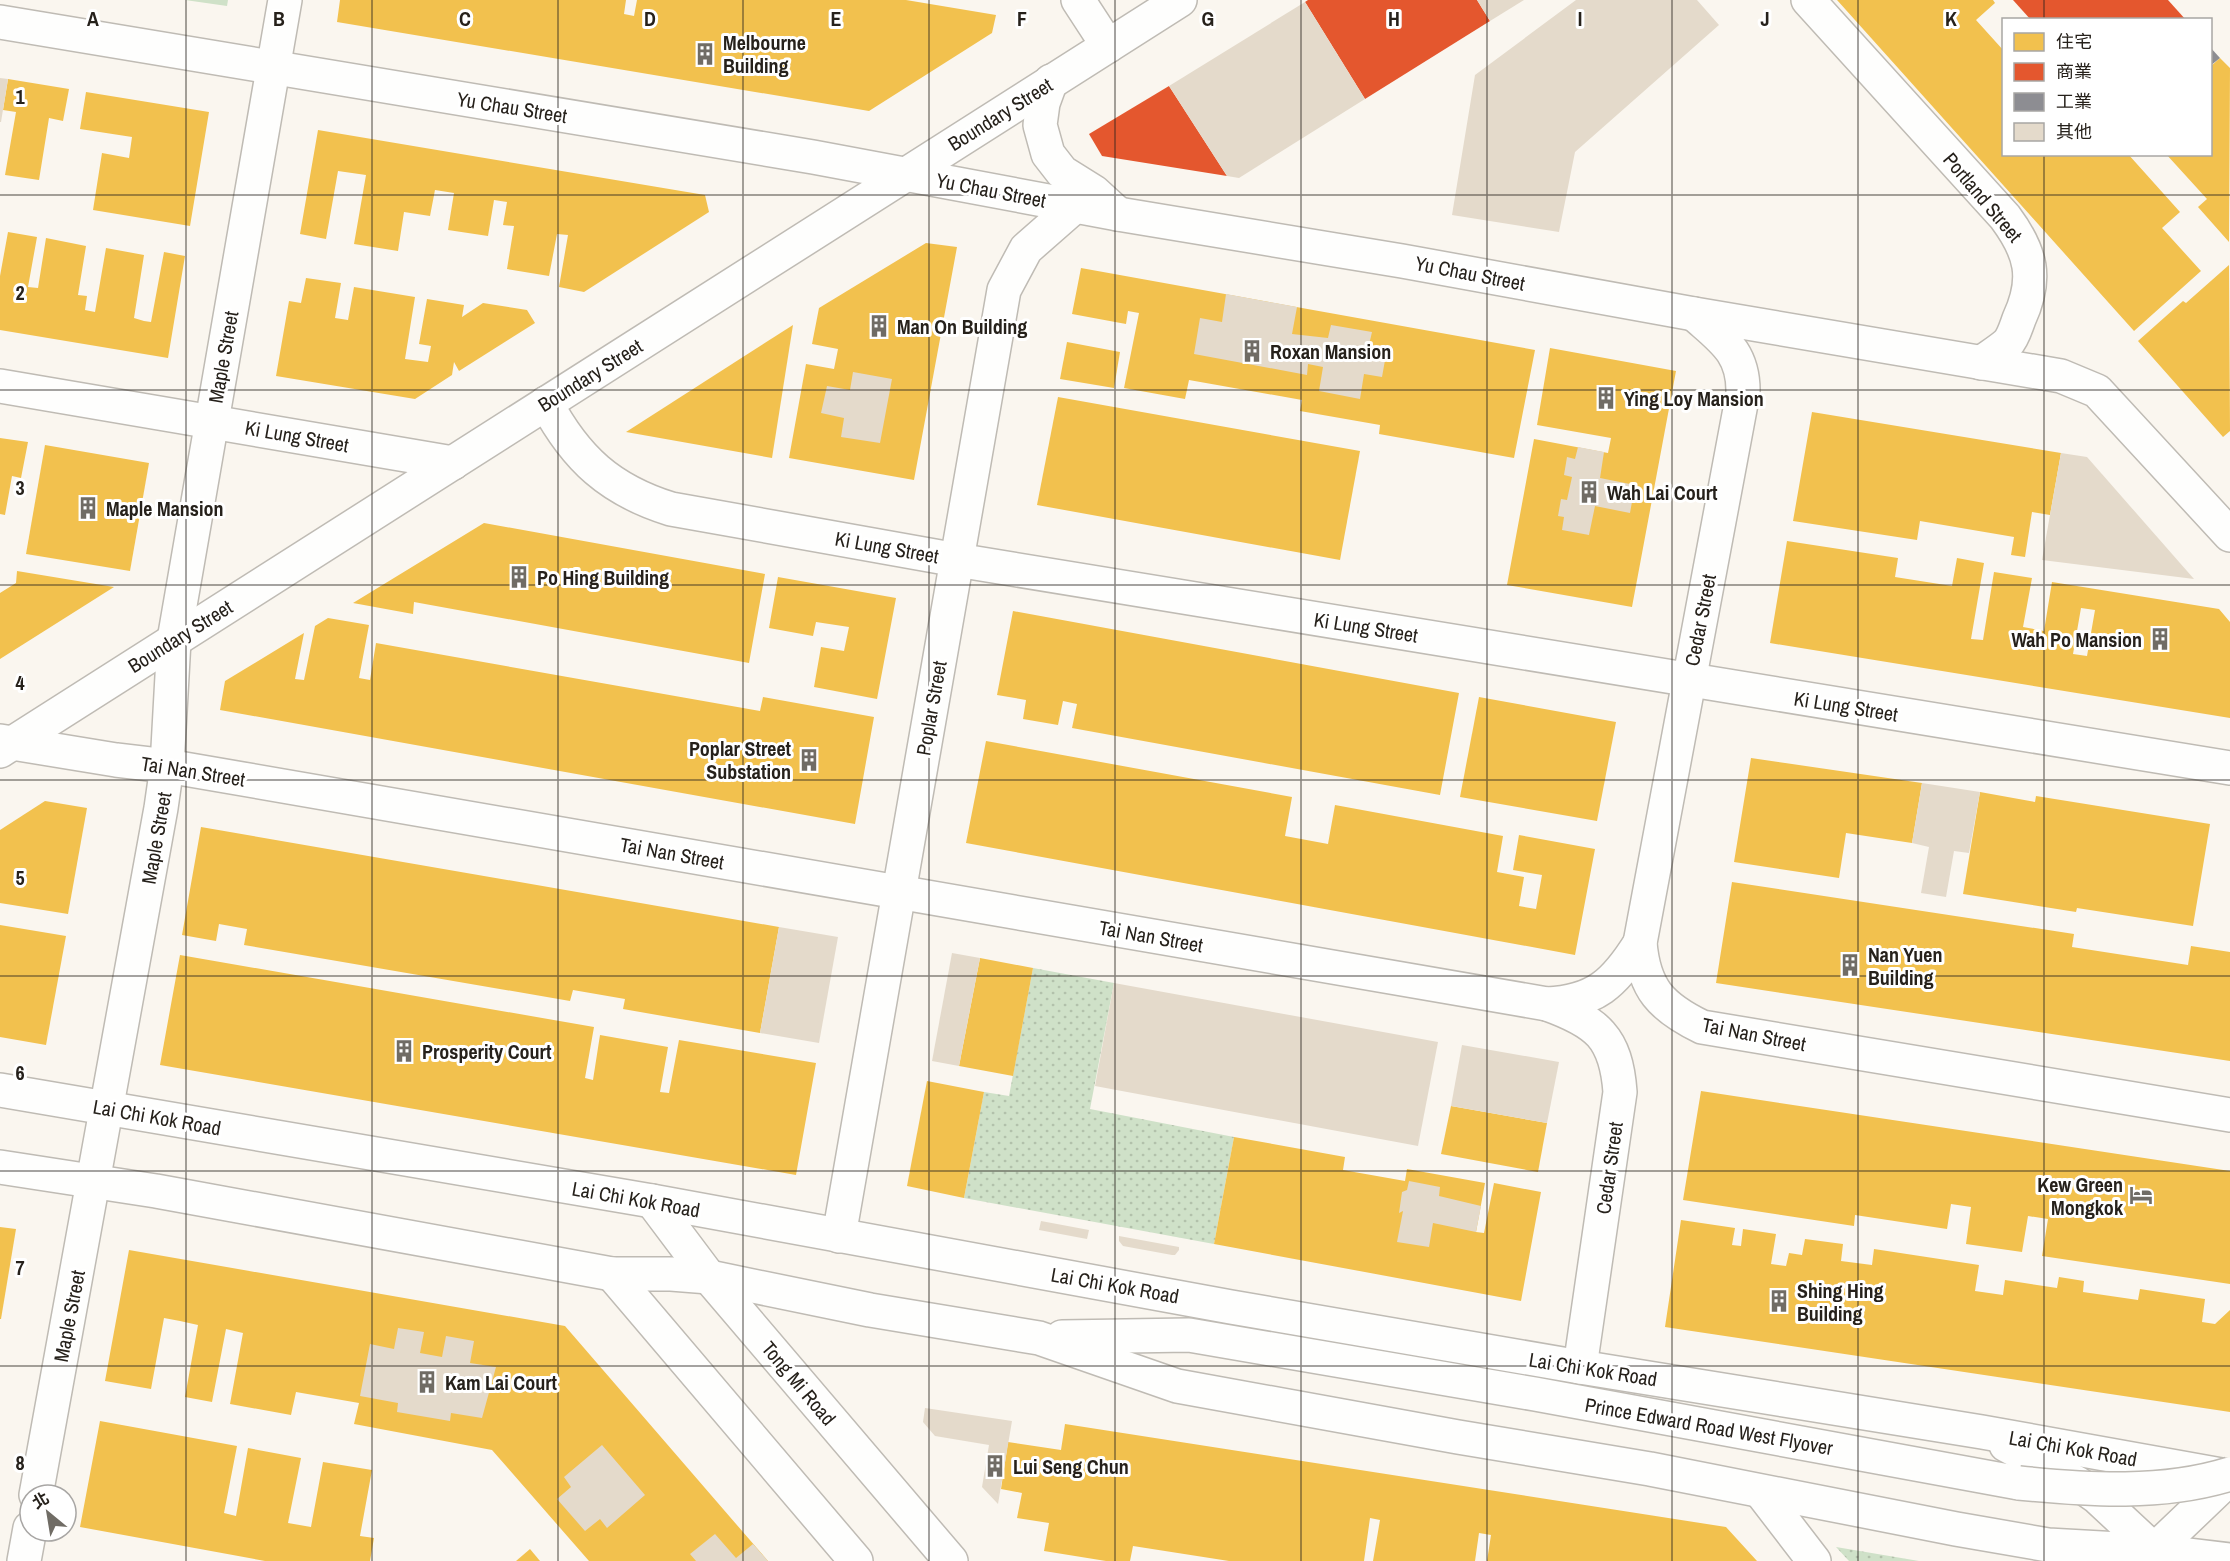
<svg xmlns="http://www.w3.org/2000/svg" width="2230" height="1561" font-family="'Archivo Narrow','Noto Sans TC',sans-serif">
<style>
.park{fill:#cfe1c8}
.garden{fill:url(#garden-dots)}
.homes{fill:#f2c14e;fill-rule:evenodd}
.shops{fill:#e4572e}
.industry{fill:#8d8d92}
.building{fill:#e4dacb}
.lines{fill:none;stroke-linecap:round;stroke-linejoin:round}
.street-casing{stroke:#bfbbb4;stroke-width:36}
.secondary-casing{stroke:#bfbbb4;stroke-width:36}
.primary-casing{stroke:#bfbbb4;stroke-width:36}
.street{stroke:#fefefd;stroke-width:33}
.secondary{stroke:#fefefd;stroke-width:33}
.primary{stroke:#fefefd;stroke-width:33}
.primary-bridge-casing{stroke:#bfbbb4;stroke-width:36;stroke-linecap:butt}
.primary-bridge{stroke:#fefefd;stroke-width:33}
.grid{fill:none;stroke:#26211b;stroke-width:1.5;stroke-opacity:0.55}
.labels{text-anchor:middle;dominant-baseline:central;stroke-width:6;stroke-linejoin:round;paint-order:stroke}
.poi-label{font-size:20px;font-weight:bold;fill:#26211b;stroke:#fff;text-anchor:start}
.street-label{font-size:20px;fill:#26211b;stroke:#fff}
.grid-label{font-size:20px;text-anchor:middle;font-weight:bold;fill:#26211b;stroke:#fff;stroke-width:6;stroke-linejoin:round;paint-order:stroke}
</style>
<defs>
<pattern id="garden-dots" width="8" height="8" patternUnits="userSpaceOnUse" patternTransform="scale(1.5)"><rect width="8" height="8" fill="#cfe1c8"/><path d="M2 2h.1M6 6h.1" fill="none" stroke="#b2c1ab" stroke-width="1.8" stroke-linecap="round"/></pattern>
</defs>
<rect width="100%" height="100%" fill="#faf6ef"/>
<path class="park" d="M185 0H228L227 6Z"/>
<g class="garden">
<path d="M1033 968 1114 983 1090 1109 1234 1137 1214 1244 964 1198 984 1092 1009 1096Z"/>
<path d="M1836 1547 1919 1561H1849Z"/>
</g>
<g class="homes">
<path d="M340 0H626L624 14 634 16 637 0H906L996 15 992 33 869 111 337 22Z"/>
<path d="M1837 0H1993L1995 3 1976 20 2004 51V154H2128L2180 212 2162 228 2201 271 2134 331Z"/>
<path d="M2220 58 2230 68 2229 242 2198 207 2207 199 2166 154H2211V66Z"/>
<path d="M8 79 69 89 63 121 49 118 39 180 5 175 16 112 3 110Z"/>
<path d="M86 92 209 112 190 226 93 210 102 153 129 158 132 137 80 129Z"/>
<path d="M318 130 705 195 709 212 584 292 559 287 568 235 557 234 549 276 507 269 514 226 503 225 507 202 494 200 488 236 448 230 454 193 435 190 430 216 404 212 398 251 354 244 366 175 338 171 326 239 300 234Z"/>
<path d="M8 232 37 237 28 287 38 288 46 238 86 246 78 295 87 296 85 310 95 312 106 248 144 255 134 318 144 321 151 322 164 252 185 256 168 358 0 330V276Z"/>
<path d="M926 243 957 247 914 480 789 458 806 364 834 369 838 349 812 344 819 308Z"/>
<path d="M2229 265 2230 431 2223 437 2138 341 2183 301 2186 303Z"/>
<path d="M1081 268 1535 350 1514 458 1379 434 1380 425 1300 411 1302 400 1189 380 1185 399 1124 388 1139 313 1128 311 1126 324 1072 314Z"/>
<path d="M306 278 341 283 335 318 348 320 354 287 415 297 405 359 428 362 431 346 419 344 427 299 464 305 462 317 483 303 527 310 535 323 459 371 454 362 452 375 415 399 276 376 289 301 301 303Z"/>
<path d="M793 325 772 458 626 432Z"/>
<path d="M1067 342 1120 352 1114 388 1060 379Z"/>
<path d="M1550 348 1676 371 1632 607 1507 585 1534 439 1608 453 1611 438 1537 425Z"/>
<path d="M1058 397 1360 451 1340 560 1037 505Z"/>
<path d="M1812 412 2061 453 2050 515 2032 512 2025 557 2011 555 2014 537 1920 521 1917 540 1793 521Z"/>
<path d="M0 438 28 442 21 478 12 476 5 515 0 514Z"/>
<path d="M45 445 149 463 130 571 26 554Z"/>
<path d="M484 523 765 574 749 663 414 602 413 614 353 603Z"/>
<path d="M1787 541 1898 558 1895 577 1952 586 1957 558 1984 563 1971 639 1983 640 1994 572 2032 578 2023 627 2044 631 2052 582 2219 609 2230 622V718L1770 643ZM2081 608 2095 610 2087 656 2073 654Z"/>
<path d="M17 571 114 587 0 659V593L16 583Z"/>
<path d="M778 577 896 598 877 699 814 687 821 647 844 651 849 627 816 622 813 636 769 628Z"/>
<path d="M1013 611 1459 693 1440 795 1072 728 1077 704 1063 701 1058 725 1023 719 1026 700 997 695Z"/>
<path d="M328 618 369 625 359 678 370 680 376 643 760 711 763 697 874 717 855 824 220 710 225 681 304 633 295 679 304 680 315 626Z"/>
<path d="M1479 697 1616 722 1597 821 1460 797Z"/>
<path d="M986 741 1292 797 1285 836 1328 844 1335 805 1503 836 1497 872 1524 877 1519 906 1536 909 1542 875 1513 870 1519 835 1595 849 1575 955 966 843Z"/>
<path d="M1751 758 1922 783 1912 843 1846 833 1839 878 1734 862Z"/>
<path d="M1980 792 2035 802 2036 796 2210 824 2193 926 2077 908 2076 912 1963 894Z"/>
<path d="M45 801 87 808 68 914 0 903V830Z"/>
<path d="M201 827 779 927 760 1033 623 1009 625 999 573 990 570 1001 244 945 247 929 219 924 216 941 182 935Z"/>
<path d="M1732 882 2074 934 2072 947 2188 965 2191 946 2230 952V1061L1716 983Z"/>
<path d="M0 925 66 936 46 1045 0 1037Z"/>
<path d="M180 955 594 1027 585 1078 593 1080 600 1035 668 1047 660 1092 669 1093 679 1040 816 1063 796 1175 160 1065Z"/>
<path d="M980 958 1033 968 1013 1076 959 1066Z"/>
<path d="M927 1081 984 1092 964 1198 907 1186Z"/>
<path d="M1701 1091 2230 1171V1284L2042 1256 2048 1219 2028 1216 2022 1252 1966 1244 1971 1207 1951 1204 1947 1229 1855 1215 1854 1226 1683 1200Z"/>
<path d="M1451 1106 1547 1123 1538 1172 1441 1154Z"/>
<path d="M1234 1137 1345 1157 1343 1170 1405 1181 1407 1169 1485 1183 1476 1232 1484 1233 1494 1183 1541 1192 1521 1301 1214 1244Z"/>
<path d="M1681 1220 1735 1228 1732 1245 1741 1246 1743 1229 1776 1234 1771 1264 1786 1266 1789 1253 1802 1255 1805 1239 1843 1244 1841 1261 1872 1265 1874 1249 1979 1265 1975 1291 2003 1295 2005 1280 2057 1288 2059 1277 2084 1281 2083 1292 2138 1300 2140 1289 2205 1299 2202 1322 2215 1324 2230 1310V1412L1665 1327Z"/>
<path d="M0 1227 16 1229 1 1319H0Z"/>
<path d="M129 1250 565 1326 768 1561H589L492 1450 354 1424 359 1403 296 1392 291 1415 230 1404 243 1333 226 1329 212 1402 185 1397 198 1325 180 1321 164 1318 151 1389 105 1381Z"/>
<path d="M100 1421 237 1446 224 1513 236 1516 248 1448 301 1458 288 1523 311 1527 323 1462 372 1470 360 1536 374 1538 370 1561H265L80 1527Z"/>
<path d="M1065 1424 1726 1527 1757 1561H1487L1491 1535 1479 1533 1475 1561H1373L1380 1520 1370 1518 1364 1561H1229L1133 1546 1130 1561H1106L1044 1551 1049 1523 1017 1518 1022 1493 1001 1489 1008 1442 1061 1450Z"/>
<path d="M530 1549 540 1561H516Z"/>
</g>
<g class="shops">
<path d="M1308 0H1477L1490 21 1365 99 1305 2Z"/>
<path d="M2013 0H2168L2186 20H2031Z"/>
<path d="M1169 86 1227 176 1102 156 1089 134Z"/>
</g>
<path class="industry" d="M2210 47 2220 58 2210 66Z"/>
<g class="building">
<path d="M1477 0H1524L1490 21Z"/>
<path d="M1576 0H1697L1719 25 1575 152 1559 232 1452 215 1475 75Z"/>
<path d="M1305 2 1365 99 1239 178 1227 176 1169 86Z"/>
<path d="M0 78 8 79 1 122H0Z"/>
<path d="M1226 294 1297 307 1292 334 1328 338 1331 325 1372 332 1369 345 1387 349 1382 377 1364 374 1360 399 1319 391 1323 367 1308 364 1307 375 1194 354 1200 318 1222 322Z"/>
<path d="M853 372 892 379 880 443 841 437 844 418 821 413 827 386 850 390Z"/>
<path d="M1578 447 1604 452 1600 478 1635 485 1630 513 1595 506 1589 535 1562 530 1564 517 1558 516 1561 499 1567 500 1572 477 1564 475 1567 457 1575 459Z"/>
<path d="M2061 453 2087 457 2194 579 2042 560Z"/>
<path d="M1922 783 1980 792 1969 853 1954 851 1946 897 1921 893 1929 847 1912 843Z"/>
<path d="M779 927 838 937 819 1043 760 1033Z"/>
<path d="M952 953 980 958 959 1066 932 1061Z"/>
<path d="M1114 983 1438 1042 1418 1146 1095 1086Z"/>
<path d="M1462 1045 1559 1062 1547 1123 1451 1106Z"/>
<path d="M1409 1181 1440 1187 1439 1196 1481 1206 1476 1232 1433 1223 1429 1247 1397 1242 1403 1211 1399 1213 1402 1192 1407 1190Z"/>
<path d="M1041 1221 1089 1230 1087 1239 1039 1230Z"/>
<path d="M1119 1236 1179 1247V1250L1175 1255H1172L1123 1246 1119 1241Z"/>
<path d="M398 1328 424 1332 420 1353 442 1357 446 1336 474 1341 470 1363 496 1367 482 1418 451 1413 450 1421 397 1412 398 1403 360 1396 370 1344 394 1349Z"/>
<path d="M925 1408 1012 1421 998 1504 982 1487 989 1445 935 1436 923 1422Z"/>
<path d="M602 1445 645 1495 607 1528 600 1519 585 1531 557 1499 571 1487 564 1477Z"/>
<path d="M715 1534 736 1558 753 1544 768 1561H696L690 1554Z"/>
</g>
<g class="lines">
<g class="street-casing">
<g id="street">
<path d="M1808 0 2005 217C2031 252 2038 278 2019 319 2016 327 2013 338 2007 344 1999 351 1989 357 1981 363"/>
<path d="M1694 314C1722 339 1744 352 1743 393L1640 943C1644 989 1661 1007 1702 1027L2230 1115"/>
<path d="M0 386 453 463"/>
<path d="M546 403C576 459 610 490 671 509L957 560 2230 768"/>
<path d="M0 741 116 760 167 766 1547 1004C1595 1002 1615 983 1640 943"/>
<path d="M1547 1004C1597 1022 1616 1037 1620 1092L1580 1367"/>
<path d="M839 1236 1004 290 1026 249 1075 206"/>
<path d="M1761 1492 1814 1561"/>
<path d="M36 1495 161 808 167 766 174 640 285 0"/>
<path d="M24 1561 30 1528"/>
</g>
</g>
<g class="secondary-casing">
<g id="secondary">
<path d="M1078 0 1108 46"/>
<path d="M0 22 813 157 1118 214 1402 261 1694 314 2061 376 2097 391 2230 535"/>
</g>
</g>
<g class="primary-casing">
<g id="primary">
<path d="M1051 81 1043 103 1040 125 1048 154 1062 172 1094 192 1118 214"/>
<path d="M0 751 1180 0"/>
<path d="M0 1090 652 1201 1231 1307 1580 1367 1982 1432 2227 1476"/>
<path d="M0 1167 156 1191 612 1274H671L709 1277 870 1310 1039 1338 1177 1386 1458 1437 1650 1469 1956 1529 2048 1545 2155 1551 2230 1560"/>
<path d="M652 1201 709 1277 951 1561"/>
<path d="M612 1274 856 1561"/>
<path d="M1062 1337 1189 1335 1535 1394 2019 1483"/>
<path d="M2006 1445 2077 1483 2097 1497 2155 1551"/>
<path d="M2144 1560 2230 1478"/>
</g>
</g>
<use href="#street" class="street"/>
<use href="#secondary" class="secondary"/>
<use href="#primary" class="primary"/>
<g class="primary-bridge-casing">
<path id="primary-bridge" d="M2019 1483C2089 1490 2162 1495 2230 1474"/>
</g>
<use href="#primary-bridge" class="primary-bridge"/>
</g>
<path class="grid" d="M186 0V1561M372 0V1561M558 0V1561M743 0V1561M929 0V1561M1115 0V1561M1301 0V1561M1487 0V1561M1672 0V1561M1858 0V1561M2044 0V20M2044 154V1561M0 195H2230M0 390H2230M0 585H2230M0 780H2230M0 976H2230M0 1171H2230M0 1366H2230"/>
<defs>
<g id="building-bare" transform="scale(1.8)"><path d="M-4-6H4V6H1V3H-1V6H-4ZM-2.5-4.3h1.7v1.8h-1.7ZM.8-4.3h1.7v1.8H.8ZM-2.5-1h1.7V.8h-1.7ZM.8-1h1.7V.8H.8Z" fill="#706c65" stroke="#fff" stroke-width="2.5" paint-order="stroke"/></g>
<g id="hotel-bare" transform="scale(1.8)"><path d="M-6-4.5h1.5V1H6V5H4.5V3h-9V5H-6ZM-4 0a1.8 1.8 0 1 1 3.6 0ZM.5 0V-2.5h3Q6-2.5 6 0Z" fill="#706c65" stroke="#fff" stroke-width="2.5" paint-order="stroke"/></g>
</defs>
<g fill-rule="evenodd">
<use href="#building-bare" x="705" y="54"/>
<use href="#building-bare" x="879" y="326"/>
<use href="#building-bare" x="1252" y="351"/>
<use href="#building-bare" x="1606" y="398"/>
<use href="#building-bare" x="1589" y="492"/>
<use href="#building-bare" x="88" y="508"/>
<use href="#building-bare" x="519" y="577"/>
<use href="#building-bare" x="2160" y="639"/>
<use href="#building-bare" x="809" y="760"/>
<use href="#building-bare" x="1850" y="965"/>
<use href="#building-bare" x="404" y="1051"/>
<use href="#hotel-bare" x="2141" y="1195"/>
<use href="#building-bare" x="1779" y="1301"/>
<use href="#building-bare" x="427" y="1382"/>
<use href="#building-bare" x="995" y="1466"/>
</g>
<g class="labels">
<g class="poi-label">
<text x="723" y="42">Melbourne<tspan x="723" dy="23">Building</tspan></text>
<text x="897" y="326">Man On Building</text>
<text x="1270" y="351">Roxan Mansion</text>
<text x="1624" y="398">Ying Loy Mansion</text>
<text x="1607" y="492">Wah Lai Court</text>
<text x="106" y="508">Maple Mansion</text>
<text x="537" y="577">Po Hing Building</text>
<text x="2142" y="639" text-anchor="end">Wah Po Mansion</text>
<text x="791" y="748" text-anchor="end">Poplar Street<tspan x="791" dy="23">Substation</tspan></text>
<text x="1868" y="954">Nan Yuen<tspan x="1868" dy="23">Building</tspan></text>
<text x="422" y="1051">Prosperity Court</text>
<text x="2123" y="1184" text-anchor="end">Kew Green<tspan x="2123" dy="23">Mongkok</tspan></text>
<text x="1797" y="1290">Shing Hing<tspan x="1797" dy="23">Building</tspan></text>
<text x="445" y="1382">Kam Lai Court</text>
<text x="1013" y="1466">Lui Seng Chun</text>
</g>
<g class="street-label">
<text transform="translate(512 107) rotate(9)">Yu Chau Street</text>
<text transform="translate(1000 114) rotate(-32)">Boundary Street</text>
<text transform="translate(991 190) rotate(11)">Yu Chau Street</text>
<text transform="translate(1983 197) rotate(50)">Portland Street</text>
<text transform="translate(1470 273) rotate(11)">Yu Chau Street</text>
<text transform="translate(223 357) rotate(-80)">Maple Street</text>
<text transform="translate(590 375) rotate(-32)">Boundary Street</text>
<text transform="translate(297 436) rotate(10)">Ki Lung Street</text>
<text transform="translate(887 547) rotate(10)">Ki Lung Street</text>
<text transform="translate(1700 620) rotate(-79)">Cedar Street</text>
<text transform="translate(1366 627) rotate(9)">Ki Lung Street</text>
<text transform="translate(180 636) rotate(-32)">Boundary Street</text>
<text transform="translate(1846 706) rotate(9)">Ki Lung Street</text>
<text transform="translate(931 708) rotate(-80)">Poplar Street</text>
<text transform="translate(193 771) rotate(9)">Tai Nan Street</text>
<text transform="translate(156 838) rotate(-80)">Maple Street</text>
<text transform="translate(672 853) rotate(10)">Tai Nan Street</text>
<text transform="translate(1151 936) rotate(10)">Tai Nan Street</text>
<text transform="translate(1754 1034) rotate(11)">Tai Nan Street</text>
<text transform="translate(157 1117) rotate(10)">Lai Chi Kok Road</text>
<text transform="translate(1609 1168) rotate(-82)">Cedar Street</text>
<text transform="translate(636 1199) rotate(10)">Lai Chi Kok Road</text>
<text transform="translate(1115 1285) rotate(10)">Lai Chi Kok Road</text>
<text transform="translate(69 1316) rotate(-79)">Maple Street</text>
<text transform="translate(1593 1369) rotate(9)">Lai Chi Kok Road</text>
<text transform="translate(799 1383) rotate(50)">Tong Mi Road</text>
<text transform="translate(1709 1426) rotate(10)">Prince Edward Road West Flyover</text>
<text transform="translate(2073 1448) rotate(10)">Lai Chi Kok Road</text>
</g>
</g>
<g class="grid-label">
<text x="93" y="26">A</text>
<text x="279" y="26">B</text>
<text x="465" y="26">C</text>
<text x="650" y="26">D</text>
<text x="836" y="26">E</text>
<text x="1022" y="26">F</text>
<text x="1208" y="26">G</text>
<text x="1394" y="26">H</text>
<text x="1580" y="26">I</text>
<text x="1765" y="26">J</text>
<text x="1951" y="26">K</text>
<text x="20" y="104">1</text>
<text x="20" y="300">2</text>
<text x="20" y="495">3</text>
<text x="20" y="690">4</text>
<text x="20" y="885">5</text>
<text x="20" y="1080">6</text>
<text x="20" y="1275">7</text>
<text x="20" y="1470">8</text>
</g>
<rect x="2002" y="18" width="210" height="138" fill="#ffffff" stroke="#a8a6a4" stroke-width="1.5"/>
<rect x="2014" y="33" width="30" height="18" fill="#f2c14e" stroke="#a8a6a4" stroke-width="1.5"/>
<text x="2056" y="48" font-size="18" fill="#26211b">住宅</text>
<rect x="2014" y="63" width="30" height="18" fill="#e4572e" stroke="#a8a6a4" stroke-width="1.5"/>
<text x="2056" y="78" font-size="18" fill="#26211b">商業</text>
<rect x="2014" y="93" width="30" height="18" fill="#8d8d92" stroke="#a8a6a4" stroke-width="1.5"/>
<text x="2056" y="108" font-size="18" fill="#26211b">工業</text>
<rect x="2014" y="123" width="30" height="18" fill="#e4dacb" stroke="#a8a6a4" stroke-width="1.5"/>
<text x="2056" y="138" font-size="18" fill="#26211b">其他</text>
<g transform="translate(48 1513) rotate(330)"><circle r="28" fill="#ffffff" stroke="#a8a6a4" stroke-width="1.5"/>
<path d="M0-4.5L10 22L0 15L-10 22Z" fill="#706c65"/>
<text y="-9" font-size="16" font-weight="bold" text-anchor="middle" fill="#26211b">北</text>
</g>
</svg>
